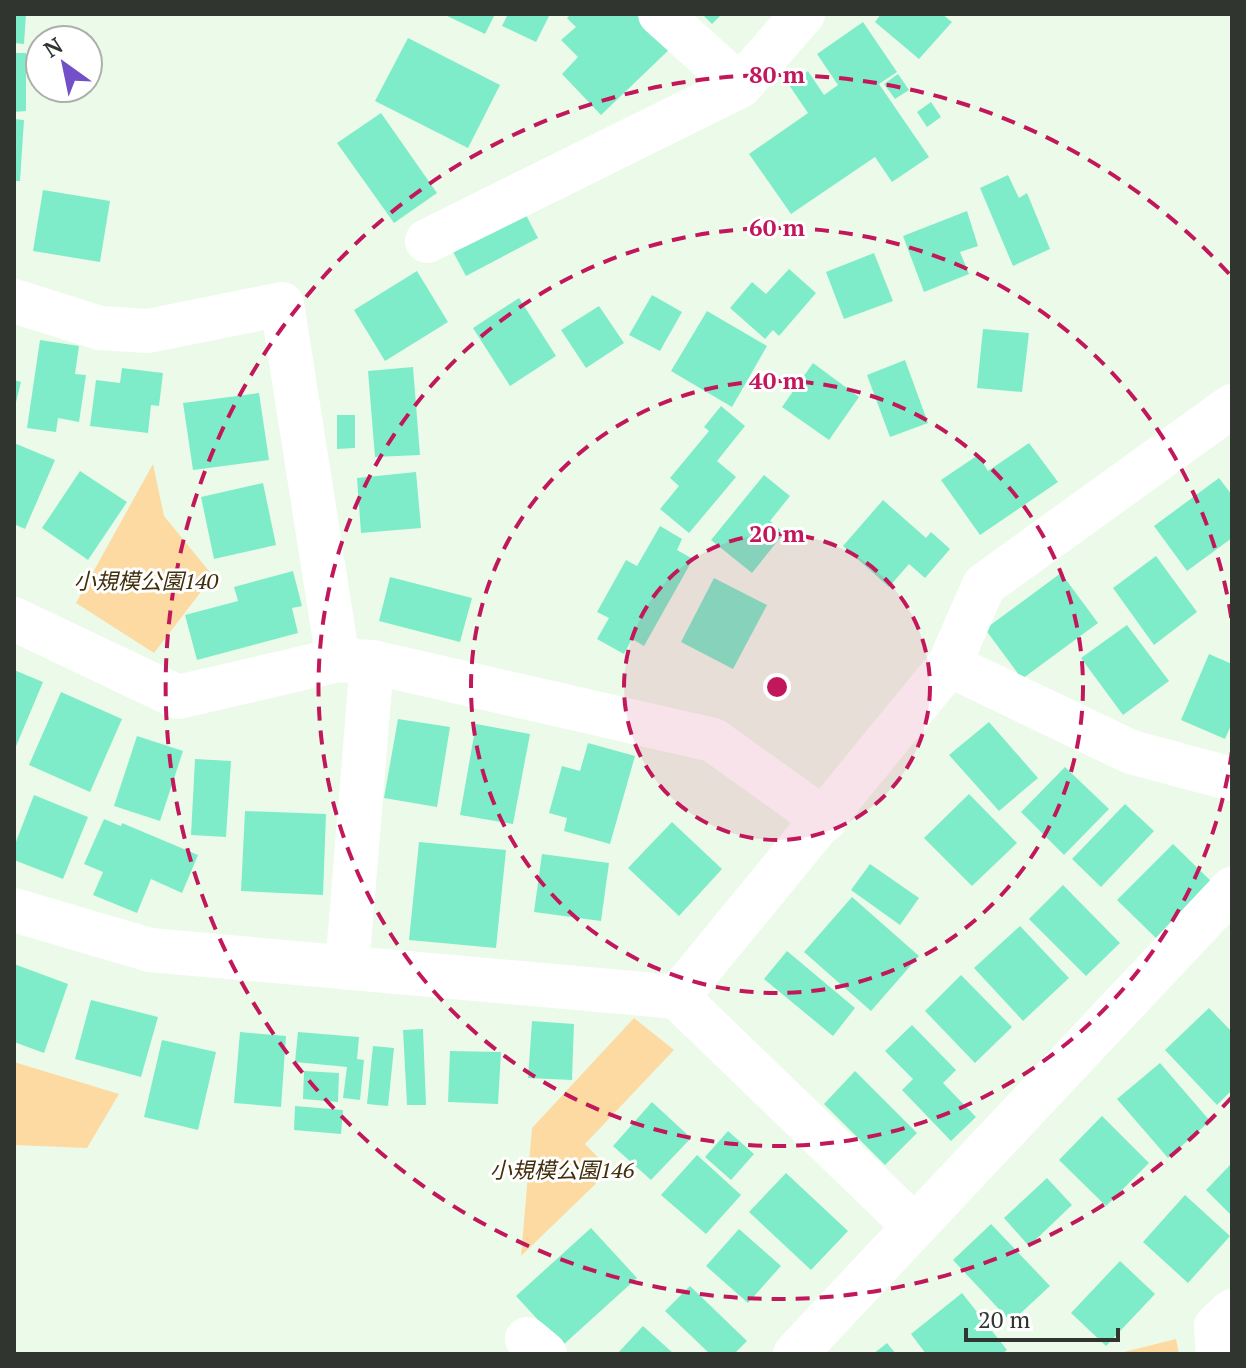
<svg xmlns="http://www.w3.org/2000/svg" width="1246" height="1368" font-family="'PT Serif','Noto Sans JP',serif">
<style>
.green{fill:#fcdaa2}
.building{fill:#7fecc9}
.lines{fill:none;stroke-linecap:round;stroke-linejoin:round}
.minor{stroke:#fff;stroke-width:44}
.ring{fill:none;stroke:#c2185b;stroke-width:4;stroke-dasharray:14 10}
.labels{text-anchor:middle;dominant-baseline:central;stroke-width:6;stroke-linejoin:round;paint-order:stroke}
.park-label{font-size:22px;font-style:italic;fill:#422f0b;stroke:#fff}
.centre{fill:#c2185b;stroke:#fff;stroke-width:4}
.ring-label{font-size:24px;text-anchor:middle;font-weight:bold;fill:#c2185b;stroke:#fff;stroke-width:6;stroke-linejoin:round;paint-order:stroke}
</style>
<rect width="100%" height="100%" fill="#ecfbe9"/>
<g class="green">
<path d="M153 464 164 516 213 576 154 653 76 603Z"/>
<path d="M634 1018 674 1050 585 1144 610 1170 521 1256 532 1128Z"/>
<path d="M14 1062 119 1094 87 1148 14 1145Z"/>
<path d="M1176 1339 1179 1354H1116Z"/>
</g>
<g class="building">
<path d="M14 14H26L24 44 14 43Z"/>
<path d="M443 14H495L485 34Z"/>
<path d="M508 14H550L536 42 502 26Z"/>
<path d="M571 14H643L674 45 601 115 562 74 578 57 561 40 576 27 567 18Z"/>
<path d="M702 14H722L712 24Z"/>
<path d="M881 14H942L952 22 919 59 875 22Z"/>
<path d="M863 22 897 72 879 84 929 157 892 182 875 157 791 214 749 154 808 113 789 85 808 71 824 95 838 85 817 54Z"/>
<path d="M408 38 500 85 468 148 375 101Z"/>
<path d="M14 53H26V111L14 112Z"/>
<path d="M898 74 909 90 895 99 884 84Z"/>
<path d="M931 102 941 117 927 127 917 112Z"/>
<path d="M381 113 437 193 394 223 337 143Z"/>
<path d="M14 119 24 120 20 181H14Z"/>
<path d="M1008 175 1019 198 1027 193 1050 249 1013 266 980 188Z"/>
<path d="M43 190 110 201 100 262 33 251Z"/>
<path d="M967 211 978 246 960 252 969 274 924 292 903 236Z"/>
<path d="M525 213 538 238 466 276 452 250Z"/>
<path d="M874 253 893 301 844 319 826 272Z"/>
<path d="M789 269 816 293 779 336 773 330 765 339 730 308 752 282 766 294Z"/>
<path d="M417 271 448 322 385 361 354 310Z"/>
<path d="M652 295 682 312 660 351 629 335Z"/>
<path d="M519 298 556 356 510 386 473 328Z"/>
<path d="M599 306 624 343 586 368 561 330Z"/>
<path d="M707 311 767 346 732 407 671 371Z"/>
<path d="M983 329 1029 333 1022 392 977 388Z"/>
<path d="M40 340 79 346 75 374 86 375 79 422 58 418 56 432 27 428Z"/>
<path d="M905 360 928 423 890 437 867 375Z"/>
<path d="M813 363 859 397 829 440 782 407Z"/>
<path d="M413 367 420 455 375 457 368 371Z"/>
<path d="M122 368 163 373 159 406 151 405 148 433 90 426 96 380 120 383Z"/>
<path d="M14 380 21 382 15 406H14Z"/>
<path d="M259 393 269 460 193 470 183 403Z"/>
<path d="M721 406 745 426 717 461 736 477 689 533 660 509 679 486 670 478 709 431 704 427Z"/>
<path d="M337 415H355V448L337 449Z"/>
<path d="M14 443 55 460 25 529 14 524Z"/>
<path d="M1029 443 1058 482 980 535 941 480 978 455 988 471Z"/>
<path d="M80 471 127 502 88 560 42 528Z"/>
<path d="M416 472 421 528 361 533 357 478Z"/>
<path d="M764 475 790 496 770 521 784 533 752 573 711 540Z"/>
<path d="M1219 478 1232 495V538L1187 571 1154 526Z"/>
<path d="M263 483 276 545 214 559 201 497Z"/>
<path d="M883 500 926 538 931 532 950 549 925 578 909 564 889 587 843 546Z"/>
<path d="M660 526 682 539 677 550 693 559 644 646 632 639 624 654 597 639 609 618 597 612 626 560 637 566Z"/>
<path d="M1156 556 1197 612 1154 645 1113 588Z"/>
<path d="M293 571 302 606 292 608 298 633 197 660 185 615 238 601 234 587Z"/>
<path d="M1061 573 1098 623 1022 679 985 629Z"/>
<path d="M390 577 472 598 460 642 379 621Z"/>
<path d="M714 578 767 605 733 669 681 642Z"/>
<path d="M1127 625 1169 681 1123 715 1081 658Z"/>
<path d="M1209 654 1232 664V723L1225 739 1181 720Z"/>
<path d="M14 670 43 682 14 751Z"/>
<path d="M61 692 122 719 90 792 29 765Z"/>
<path d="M398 719 450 727 437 807 384 798Z"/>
<path d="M989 722 1038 778 999 811 949 755Z"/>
<path d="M476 724 530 734 513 824 460 815Z"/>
<path d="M137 736 183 751 160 821 114 806Z"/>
<path d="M588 743 635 756 610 844 564 831 567 818 549 813 562 766 580 771Z"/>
<path d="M195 759 231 761 226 837 191 835Z"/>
<path d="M1065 767 1109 809 1064 855 1021 812Z"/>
<path d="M969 794 1017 843 972 886 924 838Z"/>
<path d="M34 795 88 817 63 879 14 860V847Z"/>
<path d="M1125 804 1154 831 1101 887 1072 859Z"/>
<path d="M245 811 326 814 323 895 241 891Z"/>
<path d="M104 819 121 826 122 823 198 855 182 893 151 879 137 913 93 895 103 872 84 864Z"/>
<path d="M672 822 722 869 679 916 628 868Z"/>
<path d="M419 842 506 850 496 948 409 940Z"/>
<path d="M1173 844 1215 885 1159 941 1117 900Z"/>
<path d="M542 854 609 863 601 921 534 912Z"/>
<path d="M870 864 919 898 900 925 851 890Z"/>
<path d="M1063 885 1120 943 1086 976 1029 919Z"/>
<path d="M852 897 919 956 871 1011 804 952Z"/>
<path d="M1020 926 1069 978 1023 1021 974 968Z"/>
<path d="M787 951 855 1008 833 1036 764 979Z"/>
<path d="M14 964 68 984 44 1053 14 1042Z"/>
<path d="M961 975 1012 1027 975 1063 925 1011Z"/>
<path d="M91 1000 158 1017 141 1077 75 1059Z"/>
<path d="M1209 1008 1232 1032V1090L1217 1105 1165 1050Z"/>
<path d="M532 1021 574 1024 572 1080 528 1078Z"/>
<path d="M912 1025 956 1070 943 1083 976 1117 951 1141 902 1090 913 1079 885 1051Z"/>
<path d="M423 1029 426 1105H407L403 1030Z"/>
<path d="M240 1032 286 1036 281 1107 234 1103Z"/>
<path d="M298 1032 359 1037 357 1059 364 1060 360 1100 343 1098 347 1067 295 1062Z"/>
<path d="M162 1040 216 1052 198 1130 144 1117Z"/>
<path d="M373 1046 394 1048 388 1106 367 1104Z"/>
<path d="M450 1051 501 1052 498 1104 448 1102Z"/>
<path d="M1160 1063 1210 1121 1168 1158 1117 1099Z"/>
<path d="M304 1071 339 1073 338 1102 303 1099Z"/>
<path d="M855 1071 917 1133 885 1165 824 1104Z"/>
<path d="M652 1102 691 1138 651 1180 613 1146Z"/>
<path d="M295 1106 343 1110 341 1134 294 1130Z"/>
<path d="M1102 1116 1149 1163 1106 1206 1059 1160Z"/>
<path d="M728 1131 754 1154 731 1180 705 1157Z"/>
<path d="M697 1155 741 1195 706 1234 661 1195Z"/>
<path d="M1232 1163V1216L1206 1190Z"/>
<path d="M786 1173 848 1231 811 1270 749 1212Z"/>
<path d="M1047 1178 1072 1205 1029 1246 1004 1218Z"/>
<path d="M1185 1195 1230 1236 1188 1283 1143 1242Z"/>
<path d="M991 1224 1050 1286 1011 1322 953 1260Z"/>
<path d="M591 1228 637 1278 562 1346 516 1296Z"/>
<path d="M739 1229 781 1266 748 1303 706 1266Z"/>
<path d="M1120 1261 1155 1294 1106 1346 1071 1313Z"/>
<path d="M690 1286 747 1341 734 1354H710L665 1311Z"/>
<path d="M962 1293 1007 1350 1002 1354H926L911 1334Z"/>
<path d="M643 1326 674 1354H617Z"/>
<path d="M887 1343 896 1354H873Z"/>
</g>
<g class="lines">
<g class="minor">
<path d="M660 14 740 86"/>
<path d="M427 241 740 86 803 14"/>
<path d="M14 301 100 328 148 331 282 304 338 660"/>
<path d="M14 619 178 697 338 660 372 662 713 740 825 820"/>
<path d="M949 665 1131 752 1232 779"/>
<path d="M14 910 150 950 677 997 949 665 984 585 1232 406"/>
<path d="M347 968 372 662"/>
<path d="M677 997 914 1226"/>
<path d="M527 1339 545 1354"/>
<path d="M795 1354 1232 889"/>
<path d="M1218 1354 1216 1326 1232 1311"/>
</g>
</g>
<circle cx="777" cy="687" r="153" fill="#c2185b" fill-opacity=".12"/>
<g class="ring">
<circle cx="777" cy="687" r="153"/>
<circle cx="777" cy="687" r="306"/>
<path d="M1232 751A459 459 0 1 1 1232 623"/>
<path d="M1232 1097A612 612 0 1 1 1232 277"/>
</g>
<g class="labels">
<g class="park-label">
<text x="146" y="580">小規模公園140</text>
<text x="562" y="1169">小規模公園146</text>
</g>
</g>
<circle cx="777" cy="687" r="12" class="centre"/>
<g class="ring-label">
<text x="777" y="83">80 m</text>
<text x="777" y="236">60 m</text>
<text x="777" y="389">40 m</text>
<text x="777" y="542">20 m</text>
</g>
<rect width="1246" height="1368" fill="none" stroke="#30362f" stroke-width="32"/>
<g transform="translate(64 64) rotate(327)"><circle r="38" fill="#ffffff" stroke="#acafac" stroke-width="2"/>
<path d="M0-6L14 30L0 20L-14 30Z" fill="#734fc8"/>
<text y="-12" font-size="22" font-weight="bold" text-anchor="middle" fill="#30362f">N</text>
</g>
<path d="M966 1328v12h152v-12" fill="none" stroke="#30362f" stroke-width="4"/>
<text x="978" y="1328" font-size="24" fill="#30362f" stroke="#ffffff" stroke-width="6" paint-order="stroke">20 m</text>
</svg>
